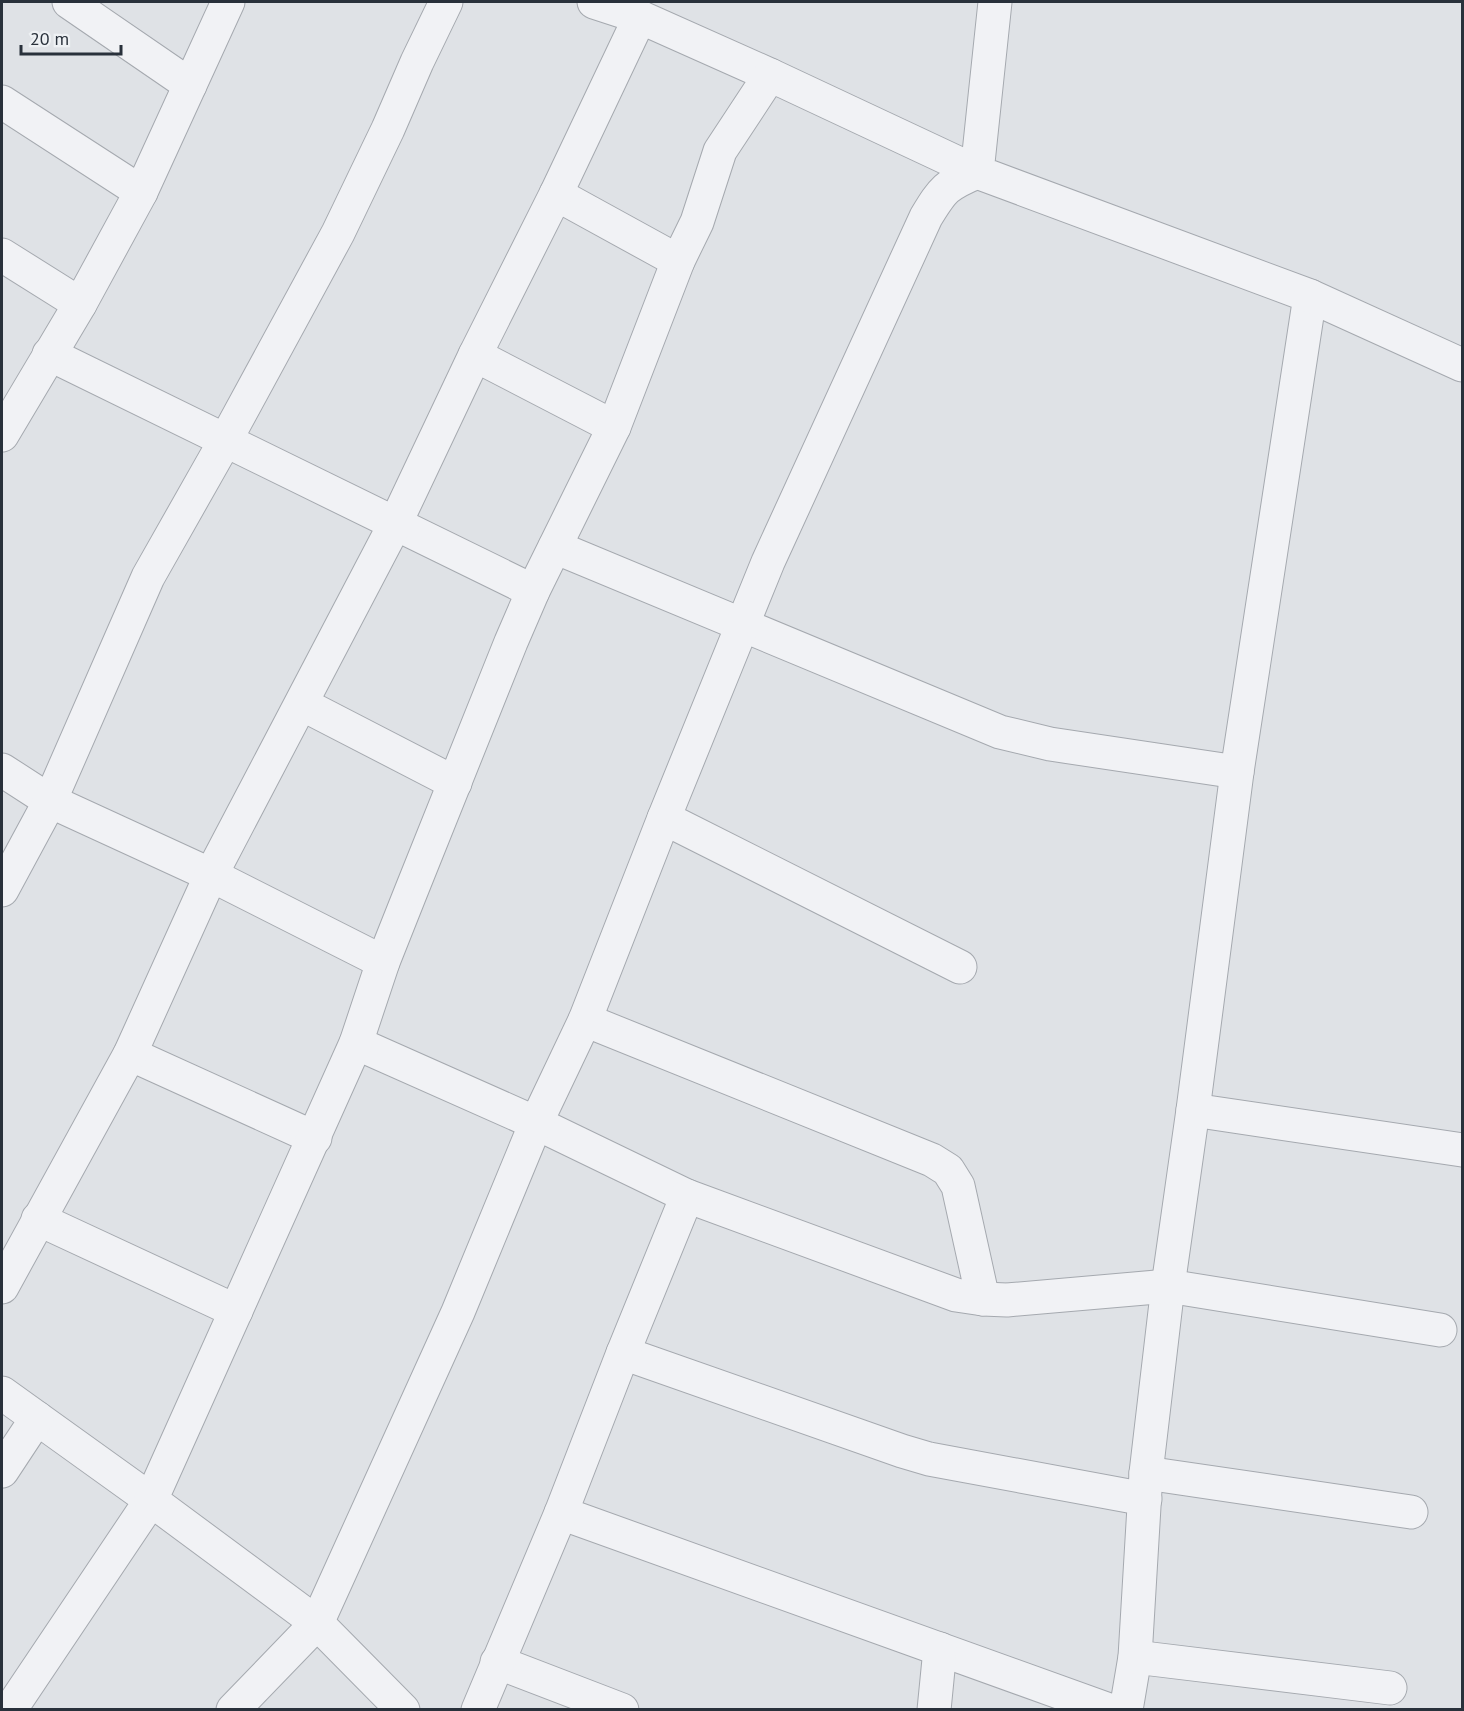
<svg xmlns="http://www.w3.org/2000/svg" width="1464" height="1711" font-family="'PT Sans',sans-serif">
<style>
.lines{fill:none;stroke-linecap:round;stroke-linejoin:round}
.street-casing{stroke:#a5a9af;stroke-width:35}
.street{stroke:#f1f2f5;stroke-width:33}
</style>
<rect width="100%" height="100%" fill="#dfe2e6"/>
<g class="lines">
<g class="street-casing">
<g id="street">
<path d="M69 2 190 85"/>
<path d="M594 2 640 17"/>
<path d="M995 2 977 172 1310 296 1237 772 1193 1110 1168 1286 1146 1473 1135 1657 1126 1710"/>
<path d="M2 102 141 192"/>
<path d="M556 194 678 261"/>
<path d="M2 255 80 304"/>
<path d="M1310 296 1462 365"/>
<path d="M49 354 533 591"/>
<path d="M475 355 614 427"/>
<path d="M2 435 80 304 141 192 228 2"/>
<path d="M555 547 1000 732 1050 744 1237 772"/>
<path d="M302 704 455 783"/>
<path d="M2 770 50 801 211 875 383 962"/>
<path d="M664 818 960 967"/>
<path d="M2 890 50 801 148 577 225 441 338 233 388 129 417 62 446 2"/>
<path d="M585 1020 932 1160 948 1170 958 1186 983 1299"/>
<path d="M356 1043 536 1123 687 1196 956 1295 983 1299 1007 1300 1168 1286 1440 1330"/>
<path d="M130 1054 315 1138"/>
<path d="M1193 1110 1462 1150"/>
<path d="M38 1219 236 1311"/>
<path d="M2 1287 130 1054 211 875 395 524 475 355 556 194 640 17 770 75"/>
<path d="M623 1353 902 1451 929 1459 1145 1499"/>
<path d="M2 1393 151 1500 10 1710"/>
<path d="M2 1471 37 1418"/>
<path d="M1146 1473 1411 1512"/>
<path d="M561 1513 1109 1710"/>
<path d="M1135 1657 1390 1688"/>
<path d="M497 1662 622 1710"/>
<path d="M233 1710 317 1623 458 1312 536 1123 585 1020 664 818 768 562 926 217C943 189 946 185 977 172"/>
<path d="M403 1710 317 1623 151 1500 356 1043 383 962 410 894 511 642 533 591 614 427 678 261 697 222 720 151 770 75 977 172"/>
<path d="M478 1710 561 1513 623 1353 687 1196"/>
<path d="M934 1710 940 1649"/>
</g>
</g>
<use href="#street" class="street"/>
</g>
<rect width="1464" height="1711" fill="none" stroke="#29313b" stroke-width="6"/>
<path d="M21 45v9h100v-9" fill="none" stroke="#29313b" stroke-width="3"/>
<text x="30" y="45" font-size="18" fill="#29313b" stroke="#eef1f4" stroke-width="4.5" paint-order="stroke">20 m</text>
</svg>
